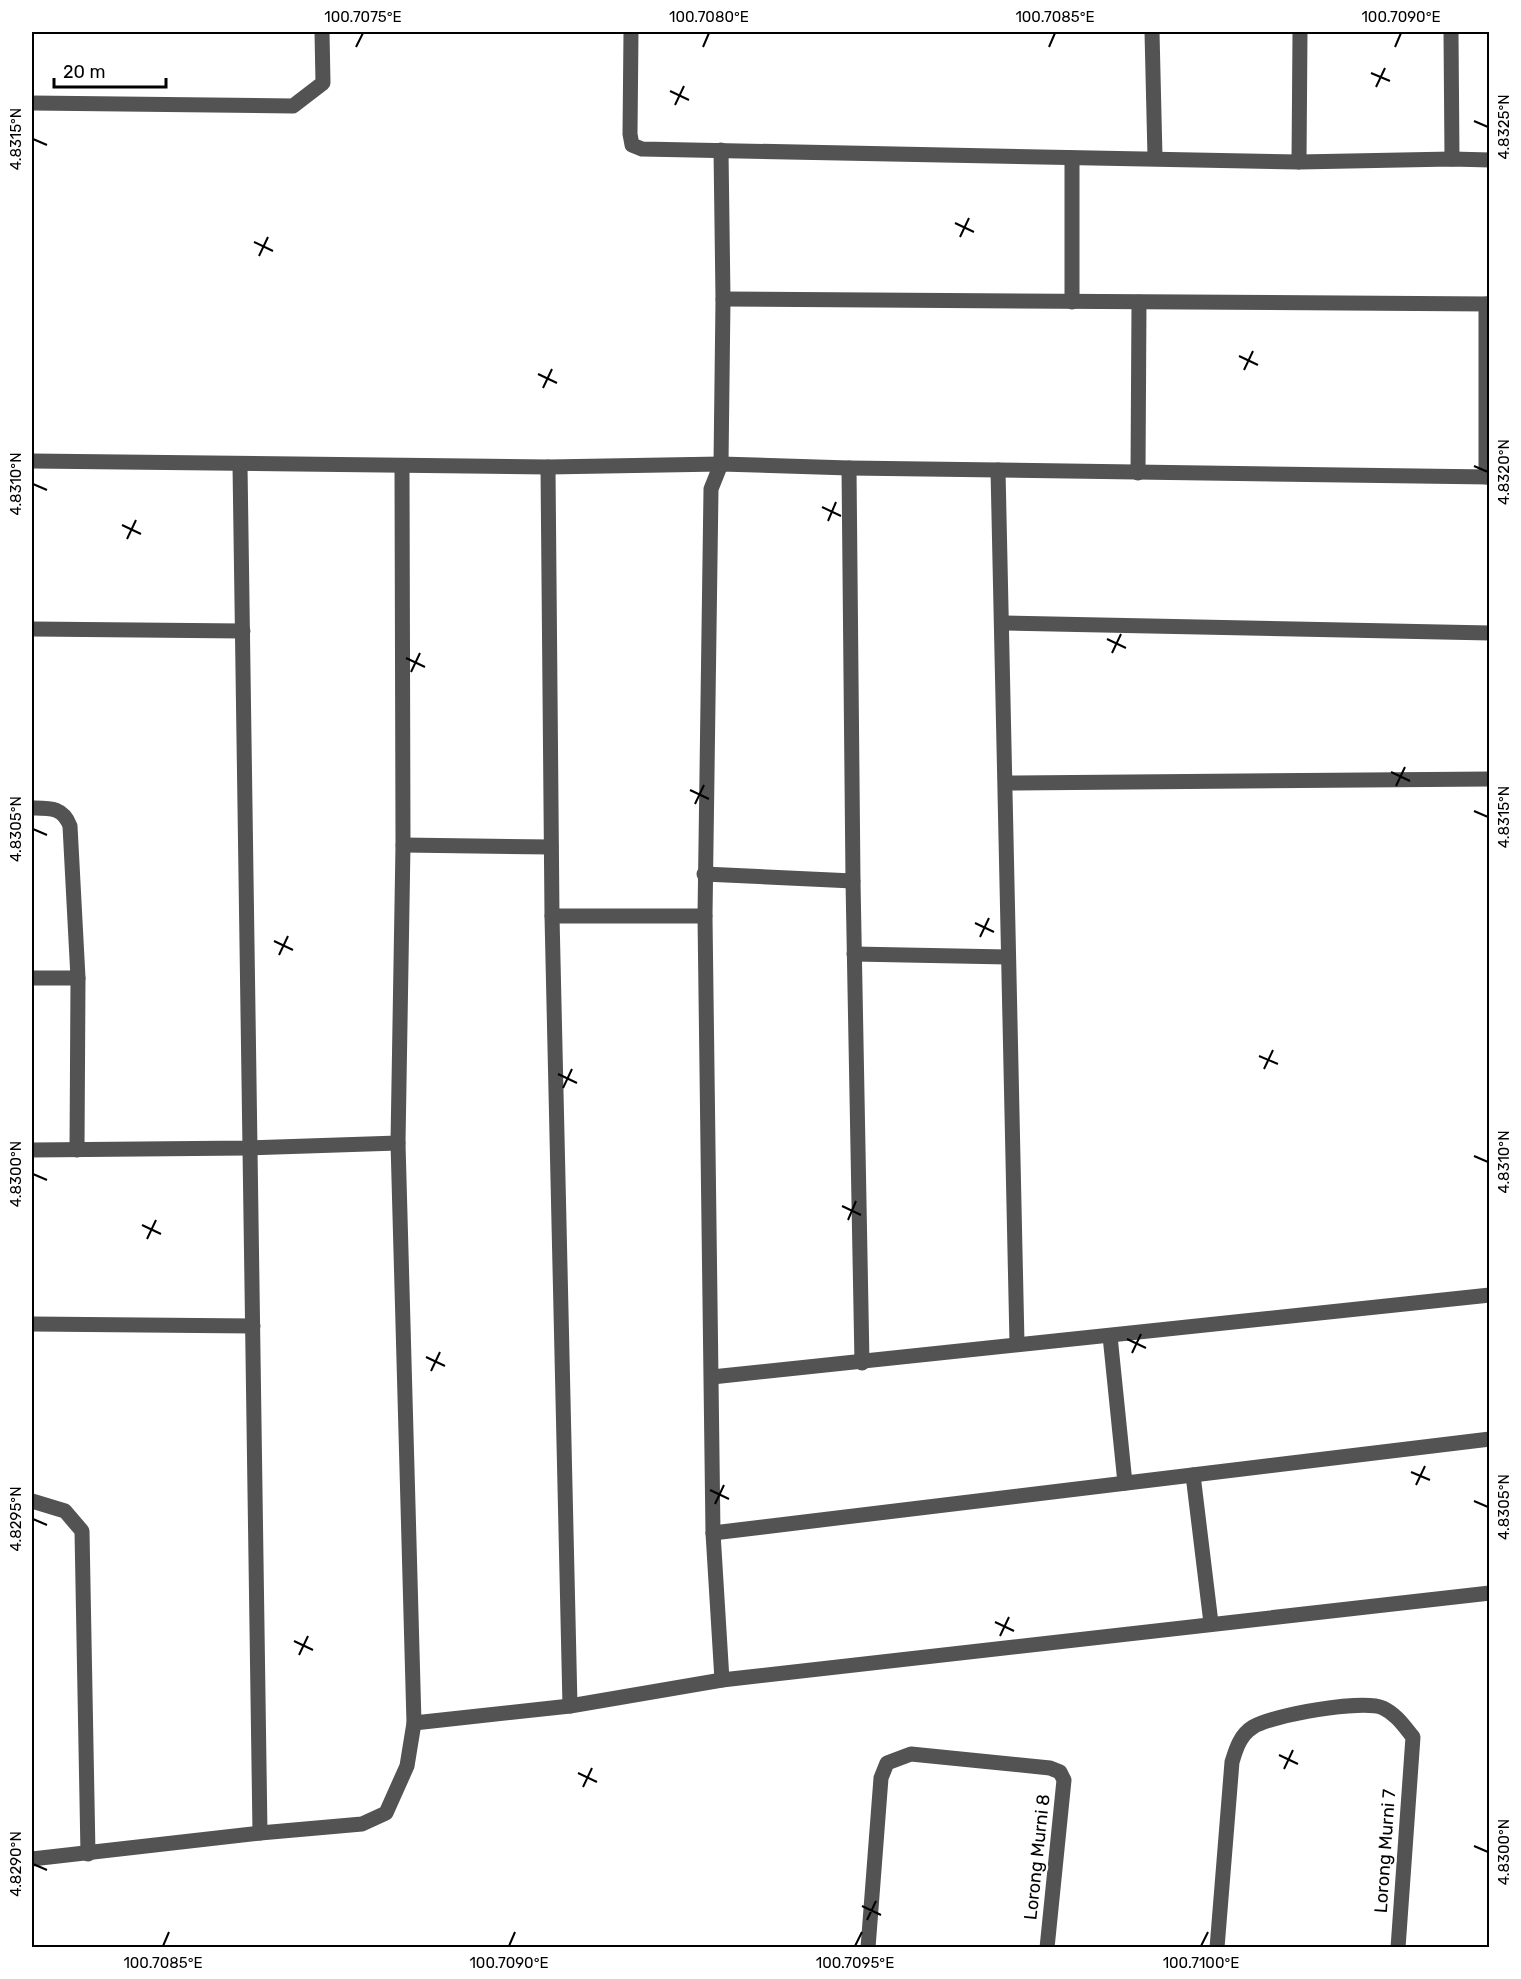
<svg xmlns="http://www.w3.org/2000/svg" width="1521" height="1979" font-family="Rubik,sans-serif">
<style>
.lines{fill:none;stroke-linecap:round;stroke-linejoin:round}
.minor{stroke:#535353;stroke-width:15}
.ticks{fill:none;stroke:#000;stroke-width:2}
.labels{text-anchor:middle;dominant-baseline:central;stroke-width:4.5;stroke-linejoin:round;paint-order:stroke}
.street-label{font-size:18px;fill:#000;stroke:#fff}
.neatline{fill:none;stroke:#000;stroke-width:2}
.ticks-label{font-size:15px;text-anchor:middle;fill:#000}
</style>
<rect width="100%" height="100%" fill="#fff"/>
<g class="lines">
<g class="minor">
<path d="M631 32 630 134 632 145 642 149 1299 162 1452 159 1490 160"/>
<path d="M1152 32 1155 157"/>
<path d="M1451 32 1452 159"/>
<path d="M32 103 293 106 323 83 322 32"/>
<path d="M721 150 723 299 721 464 711 489 705 916 713 1533 722 1680"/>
<path d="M1072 158V302"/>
<path d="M1299 162 1300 32"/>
<path d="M723 299 1490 304"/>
<path d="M1486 304V477"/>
<path d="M32 461 548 467 721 464 849 468 1490 477"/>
<path d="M240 465 260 1833"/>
<path d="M548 467 552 916 570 1706"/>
<path d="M849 468 853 881 862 1363"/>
<path d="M998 470 1017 1343"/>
<path d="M1138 473 1139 302"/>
<path d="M1003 623 1490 633"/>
<path d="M32 629 243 631"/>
<path d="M1006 783 1490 779"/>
<path d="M32 808C50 808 63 807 70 826L78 978 77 1150"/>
<path d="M403 845 551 847"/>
<path d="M704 874 853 881"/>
<path d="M552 916H705"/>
<path d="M854 954 1008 957"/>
<path d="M32 978H78"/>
<path d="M32 1150 248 1148 398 1143"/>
<path d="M32 1324 253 1326"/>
<path d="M1110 1336 1125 1483"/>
<path d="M712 1377 1490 1295"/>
<path d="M1193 1475 1211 1623"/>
<path d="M32 1501 65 1511 82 1531 88 1854"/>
<path d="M713 1533 1490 1439"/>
<path d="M414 1723 570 1706 722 1680 1490 1593"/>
<path d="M32 1859 260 1833 362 1824 386 1813 407 1766 414 1723 398 1143 403 845 402 467"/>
<path d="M868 1948 881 1778 887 1763 911 1754 1050 1768 1060 1772 1064 1780 1047 1948"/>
<path d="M1217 1948 1232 1762C1236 1749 1240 1735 1253 1727 1272 1715 1363 1699 1383 1708 1396 1714 1404 1726 1413 1737L1398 1948"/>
</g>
</g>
<path class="ticks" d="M356 47 363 33M703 47 709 33M1049 47 1055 33M1395 47 1401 33M1371 73 1390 81M1376 87 1385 68M670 91 689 100M675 105 684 86M1474 121 1488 127M33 139 47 145M955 223 974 232M960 237 969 218M254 242 273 251M259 256 268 237M1239 356 1258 365M1244 370 1253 351M538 374 557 383M543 388 552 369M1474 466 1488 472M33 484 47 490M822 507 841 516M828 521 836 502M122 525 141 534M127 539 136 520M1107 639 1126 648M1112 653 1121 634M406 658 425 667M411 672 420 653M1391 772 1410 781M1396 786 1405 767M690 790 709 799M695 804 704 785M1474 811 1488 817M33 829 47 835M975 923 994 932M980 937 989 918M274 941 293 950M279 955 288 936M1259 1056 1278 1064M1264 1069 1273 1050M558 1074 577 1083M563 1088 572 1069M1474 1156 1488 1162M33 1174 47 1180M842 1206 861 1215M848 1220 856 1201M142 1225 161 1234M147 1239 156 1220M1127 1339 1146 1348M1132 1353 1141 1334M426 1357 445 1366M431 1371 440 1352M1411 1472 1430 1480M1416 1485 1425 1466M710 1490 729 1499M1474 1501 1488 1507M715 1504 724 1485M33 1519 47 1525M995 1622 1014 1631M1000 1636 1009 1617M294 1641 313 1650M299 1655 308 1636M1279 1755 1298 1764M1284 1769 1293 1750M578 1773 597 1782M583 1787 592 1768M1474 1846 1488 1852M33 1864 47 1870M862 1906 881 1915M867 1920 876 1901M163 1946 169 1932M509 1946 515 1932M855 1946 862 1932M1201 1946 1208 1932"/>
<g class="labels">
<g class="street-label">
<text transform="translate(1385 1851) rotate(-86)">Lorong Murni 7</text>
<text transform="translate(1037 1857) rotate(-84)">Lorong Murni 8</text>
</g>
</g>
<rect width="1521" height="1979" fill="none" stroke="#ffffff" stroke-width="66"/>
<path d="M54 78v9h112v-9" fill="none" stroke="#000000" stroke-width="3"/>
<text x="63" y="78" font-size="18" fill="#000000" stroke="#ffffff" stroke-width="4.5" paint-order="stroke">20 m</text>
<rect x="33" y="33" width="1455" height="1913" class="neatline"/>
<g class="ticks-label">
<text x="363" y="22">100.7075°E</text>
<text x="709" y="22">100.7080°E</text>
<text x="1055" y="22">100.7085°E</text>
<text x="1401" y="22">100.7090°E</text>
<text transform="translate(1504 127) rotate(-90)" y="5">4.8325°N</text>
<text transform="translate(16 139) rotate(-90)" y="5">4.8315°N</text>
<text transform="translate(1504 472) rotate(-90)" y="5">4.8320°N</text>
<text transform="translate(16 484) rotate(-90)" y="5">4.8310°N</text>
<text transform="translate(1504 817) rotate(-90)" y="5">4.8315°N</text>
<text transform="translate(16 829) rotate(-90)" y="5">4.8305°N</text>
<text transform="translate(1504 1162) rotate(-90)" y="5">4.8310°N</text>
<text transform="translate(16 1174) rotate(-90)" y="5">4.8300°N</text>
<text transform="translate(1504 1507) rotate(-90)" y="5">4.8305°N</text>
<text transform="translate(16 1519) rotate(-90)" y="5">4.8295°N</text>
<text transform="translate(1504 1852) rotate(-90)" y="5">4.8300°N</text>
<text transform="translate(16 1864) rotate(-90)" y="5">4.8290°N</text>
<text x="163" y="1968">100.7085°E</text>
<text x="509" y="1968">100.7090°E</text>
<text x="855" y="1968">100.7095°E</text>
<text x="1201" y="1968">100.7100°E</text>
</g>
</svg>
